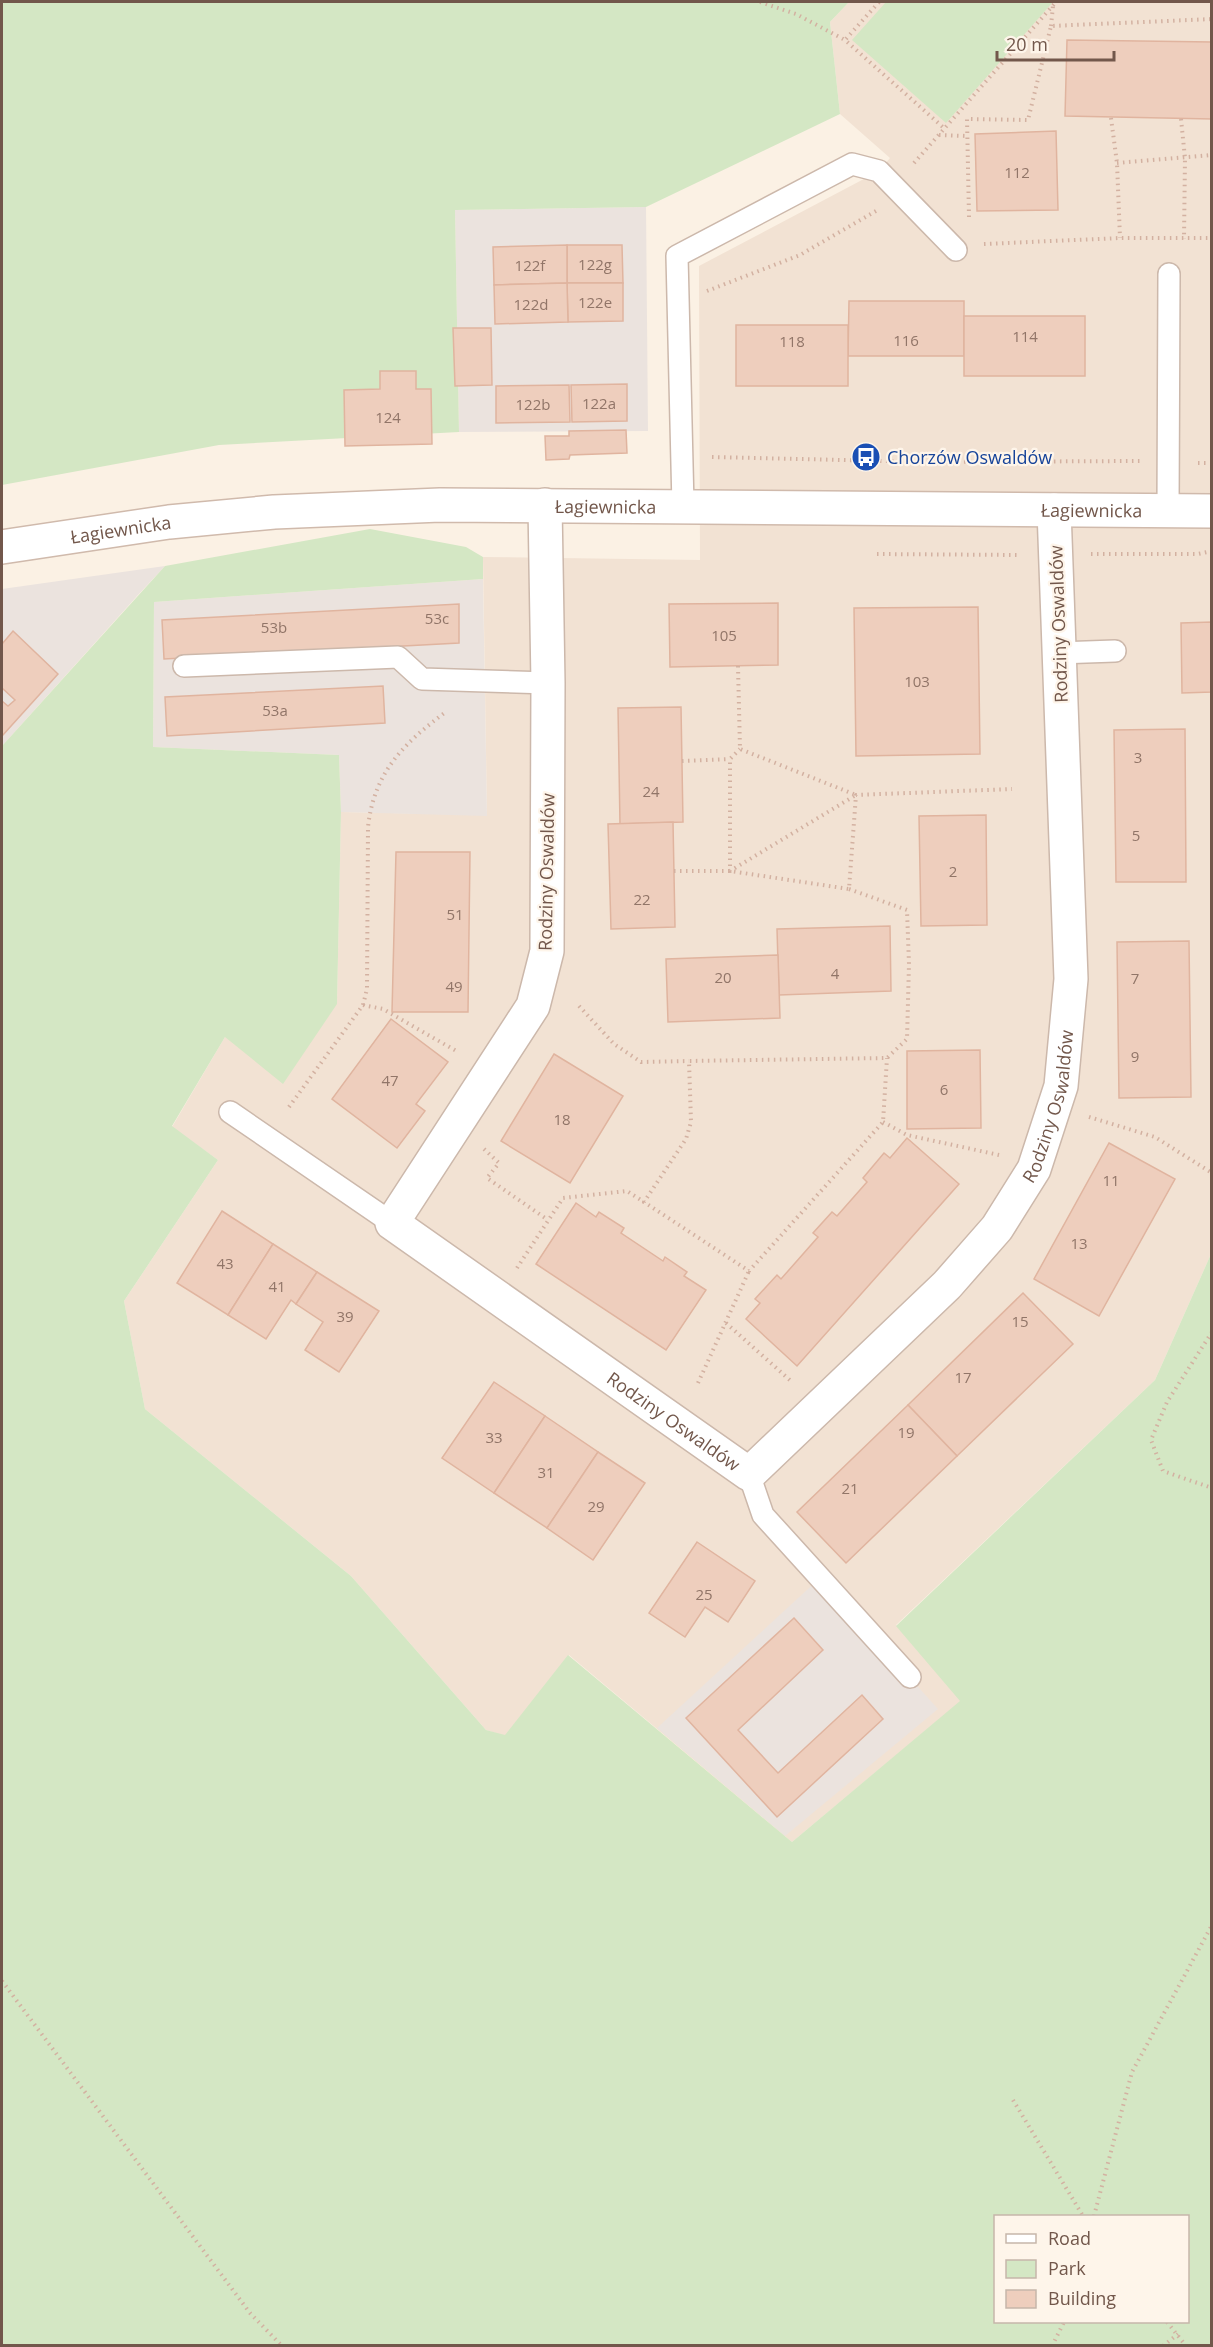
<svg xmlns="http://www.w3.org/2000/svg" width="1213" height="2347" font-family="'Open Sans',sans-serif">
<style>
.residential{fill:#f2e2d3}
.industrial{fill:#ebe3de}
.green{fill:#d4e7c4;fill-rule:evenodd}
.building{fill:#eecebd;stroke:#e0b49f;stroke-width:1.5}
.lines{fill:none;stroke-linecap:round;stroke-linejoin:round}
.lane-casing{stroke:#ccb8ab;stroke-width:24}
.street-casing{stroke:#ccb8ab;stroke-width:36}
.secondary-casing{stroke:#d0baac;stroke-width:36}
.path{stroke:#d3b1a1;stroke-width:4;stroke-dasharray:1.5 4.5;stroke-linecap:butt}
.lane{stroke:#fff;stroke-width:21}
.street{stroke:#fff;stroke-width:33}
.secondary{stroke:#fff;stroke-width:33}
.labels{text-anchor:middle;dominant-baseline:central;stroke-width:4.5;stroke-linejoin:round;paint-order:stroke}
.number-label{font-size:15px;fill:#917568}
.transit-label{font-size:18px;fill:#164399;stroke:#fef5ea;text-anchor:start}
.street-label{font-size:18px;fill:#72574b;stroke:#fef5ea}
</style>
<rect width="100%" height="100%" fill="#fbf1e4"/>
<path class="residential" d="M849 2H1211V1254L1155 1380 896 1625 961 1701 792 1842 569 1655 505 1736 486 1730 351 1576 145 1409 124 1301 218 1160 172 1127 225 1037 337 1004 341 812 487 815 483 557 700 560 699 266 879 171 890 158 840 114 830 22Z"/>
<g class="industrial">
<path d="M646 207 648 431 459 432 455 210Z"/>
<path d="M165 566 137 596 2 746V589Z"/>
<path d="M483 579 487 816 341 812 339 755 153 747 154 602Z"/>
<path d="M820 1578 938 1709 785 1836 657 1728Z"/>
</g>
<g class="green">
<path d="M2 2H849L830 22 840 114 646 207 455 210 459 432 219 445 2 485Z"/>
<path d="M886 2H1053L946 123 852 40Z"/>
<path d="M370 529 466 547 483 557V579L154 602 153 747 339 755 341 812 337 1004 283 1084 225 1037 172 1126 218 1160 124 1301 145 1409 351 1576 486 1730 505 1735 568 1655 792 1842 960 1701 896 1626 1155 1380 1211 1254V2345H2V746L165 566ZM996 2216H1188V2322H996Z"/>
</g>
<g class="building">
<path d="M1067 40 1212 42V119L1065 116Z"/>
<path d="M1056 131 1058 210 977 211 975 134Z"/>
<path d="M567 245H622L623 283H567Z"/>
<path d="M567 245V283L494 285 493 247Z"/>
<path d="M567 283H623V321L568 322Z"/>
<path d="M567 283 568 322 495 324 494 285Z"/>
<path d="M849 301H964V356H848Z"/>
<rect x="964" y="316" width="121" height="60"/>
<rect x="736" y="325" width="112" height="61"/>
<path d="M453 328H491L492 385 455 386Z"/>
<path d="M380 371H416V389H431L432 444 345 446 344 390 380 389Z"/>
<path d="M627 384V421L572 422 571 385Z"/>
<path d="M569 385 570 422 496 423V386Z"/>
<path d="M626 430 627 453 570 455 569 459 546 460 545 436H569V431Z"/>
<path d="M778 603V665L670 667 669 604Z"/>
<path d="M459 604V643L164 659 162 620Z"/>
<path d="M978 607 980 754 856 756 854 608Z"/>
<path d="M1212 622V692L1182 693 1181 623Z"/>
<path d="M13 631 58 674 2 736V701L8 706 15 700 2 688V644Z"/>
<path d="M383 686 385 723 167 736 165 697Z"/>
<path d="M681 707 683 822 620 824 618 708Z"/>
<path d="M1185 729 1186 882H1116L1114 730Z"/>
<path d="M986 815 987 925 921 926 919 816Z"/>
<path d="M673 822 675 927 611 929 608 824Z"/>
<path d="M396 852H470L468 1012H392Z"/>
<path d="M890 926 891 991 779 995 777 929Z"/>
<path d="M1189 941 1191 1097 1119 1098 1117 942Z"/>
<path d="M778 955 780 1018 668 1022 666 959Z"/>
<path d="M391 1019 448 1062 416 1104 425 1111 397 1148 332 1099Z"/>
<path d="M980 1050 981 1128 907 1129V1051Z"/>
<path d="M554 1054 623 1096 570 1183 501 1141Z"/>
<path d="M907 1138 959 1184 797 1366 746 1319 760 1303 755 1299 777 1275 781 1279 818 1237 813 1233 832 1212 837 1216 867 1182 863 1178 884 1153 890 1158Z"/>
<path d="M1109 1143 1175 1179 1099 1316 1034 1279Z"/>
<path d="M576 1203 596 1217 599 1212 624 1228 621 1233 663 1261 665 1257 687 1272 684 1276 706 1290 666 1350 536 1264Z"/>
<path d="M222 1211 273 1244 228 1315 177 1283Z"/>
<path d="M273 1244 317 1272 296 1304 291 1300 266 1339 228 1315Z"/>
<path d="M317 1272 379 1311 339 1372 305 1350 323 1322 296 1304Z"/>
<path d="M1023 1293 1073 1344 957 1456 908 1405Z"/>
<path d="M494 1382 545 1416 494 1493 442 1458Z"/>
<path d="M908 1405 957 1456 846 1563 797 1512Z"/>
<path d="M545 1416 598 1452 547 1528 494 1493Z"/>
<path d="M598 1452 645 1483 593 1560 547 1528Z"/>
<path d="M697 1542 755 1581 728 1622 705 1607 685 1637 649 1613Z"/>
<path d="M794 1618 823 1650 738 1730 778 1773 862 1695 883 1719 777 1817 686 1718Z"/>
</g>
<g class="lines">
<g class="lane-casing">
<g id="lane">
<path d="M683 506 677 256 852 164 879 171 956 250"/>
<path d="M1168 510 1169 274"/>
<path d="M1058 653 1115 651"/>
<path d="M184 666 398 657 422 679 548 683"/>
<path d="M230 1112 392 1223"/>
<path d="M749 1474 763 1515 910 1677"/>
</g>
</g>
<g class="street-casing">
<g id="street">
<path id="s1" d="M545 505 548 683 547 951 533 1006 392 1223 749 1474 947 1285 997 1228 1034 1169 1061 1086 1071 979 1054 510"/>
</g>
</g>
<g class="secondary-casing">
<g id="secondary">
<path id="s2" d="M2 547 169 522 274 512 440 505 1212 511"/>
</g>
</g>
<g class="path">
<path d="M760 2 796 14 845 40"/>
<path d="M879 2 845 40 945 129"/>
<path d="M1051 26 1053 6"/>
<path d="M1111 118 1117 163 1120 238"/>
<path d="M1181 119 1185 158 1184 239"/>
<path d="M939 135 967 136"/>
<path d="M914 163 1056 2"/>
<path d="M1117 163 1212 155"/>
<path d="M969 217 967 119 1028 120 1051 26 1212 19"/>
<path d="M984 244 1120 238H1212"/>
<path d="M707 291 800 255 876 211"/>
<path d="M712 457 930 462 1140 461"/>
<path d="M1198 463H1212"/>
<path d="M877 554 1020 555"/>
<path d="M1091 554H1198L1212 551"/>
<path d="M738 666 740 749 856 795 730 871V759L740 749"/>
<path d="M682 761 730 759"/>
<path d="M674 871H730L849 889 856 795 1012 789"/>
<path d="M849 889 907 910 909 964 907 1039 887 1058 689 1061 691 1122 686 1139 644 1202 749 1271 883 1122 887 1058"/>
<path d="M363 1005 383 1009 458 1052"/>
<path d="M579 1006 614 1044 641 1062 689 1061"/>
<path d="M289 1107 363 1005 367 989 368 827C374 772 404 743 447 711"/>
<path d="M1089 1117 1155 1137 1212 1173"/>
<path d="M883 1122 907 1135 999 1155"/>
<path d="M484 1149 499 1163 487 1178 548 1220"/>
<path d="M517 1268 563 1198 627 1191 644 1202"/>
<path d="M726 1323 792 1382"/>
<path d="M1212 1332 1167 1402 1151 1440 1163 1471 1212 1488"/>
<path d="M698 1383 749 1271"/>
<path d="M2 1981 250 2313 282 2346"/>
<path d="M1013 2100 1083 2216"/>
<path d="M1094 2216 1132 2072 1212 1925"/>
<path d="M1167 2322 1186 2346"/>
<path d="M1052 2346 1064 2322"/>
<path d="M1163 2346 1178 2334"/>
</g>
<use href="#lane" class="lane"/>
<use href="#street" class="street"/>
<use href="#secondary" class="secondary"/>
</g>
<defs>
<g id="bus-disc" transform="scale(1.5)"><circle r="9.5" fill="#1a4fb4" stroke="#fef5ea"/><path d="M-5-6H5V4H4V6H2V4H-2V6H-4V4H-5ZM-3.5-4V0h7V-4ZM-3.5 1.2v1.5H-2V1.2ZM2 1.2v1.5H3.5V1.2Z" fill="#fff"/></g>
</defs>
<g fill-rule="evenodd">
<use href="#bus-disc" x="866" y="457"/>
</g>
<g class="labels">
<g class="number-label">
<text x="1017" y="172">112</text>
<text x="595" y="264">122g</text>
<text x="530" y="265">122f</text>
<text x="595" y="302">122e</text>
<text x="531" y="304">122d</text>
<text x="1025" y="336">114</text>
<text x="906" y="340">116</text>
<text x="792" y="341">118</text>
<text x="599" y="403">122a</text>
<text x="533" y="404">122b</text>
<text x="388" y="417">124</text>
<text x="437" y="618">53c</text>
<text x="274" y="627">53b</text>
<text x="724" y="635">105</text>
<text x="917" y="681">103</text>
<text x="275" y="710">53a</text>
<text x="1138" y="757">3</text>
<text x="651" y="791">24</text>
<text x="1136" y="835">5</text>
<text x="953" y="871">2</text>
<text x="642" y="899">22</text>
<text x="455" y="914">51</text>
<text x="835" y="973">4</text>
<text x="723" y="977">20</text>
<text x="1135" y="978">7</text>
<text x="454" y="986">49</text>
<text x="1135" y="1056">9</text>
<text x="390" y="1080">47</text>
<text x="944" y="1089">6</text>
<text x="562" y="1119">18</text>
<text x="1111" y="1180">11</text>
<text x="1079" y="1243">13</text>
<text x="225" y="1263">43</text>
<text x="277" y="1286">41</text>
<text x="345" y="1316">39</text>
<text x="1020" y="1321">15</text>
<text x="963" y="1377">17</text>
<text x="906" y="1432">19</text>
<text x="494" y="1437">33</text>
<text x="546" y="1472">31</text>
<text x="850" y="1488">21</text>
<text x="596" y="1506">29</text>
<text x="704" y="1594">25</text>
</g>
<g class="transit-label">
<text x="887" y="457">Chorzów Oswaldów</text>
</g>
<g class="street-label">
<text stroke="none"><textPath href="#s2" startOffset="606">Łagiewnicka</textPath></text>
<text stroke="none"><textPath href="#s2" startOffset="1092">Łagiewnicka</textPath></text>
<text stroke="none"><textPath href="#s2" startOffset="120">Łagiewnicka</textPath></text>
<text transform="translate(1058 624) rotate(-92)">Rodziny Oswaldów</text>
<text transform="translate(546 872) rotate(-89)">Rodziny Oswaldów</text>
<text stroke="none"><textPath href="#s1" startOffset="1682">Rodziny Oswaldów</textPath></text>
<text stroke="none"><textPath href="#s1" startOffset="1106">Rodziny Oswaldów</textPath></text>
</g>
</g>
<rect width="1213" height="2347" fill="none" stroke="#72574b" stroke-width="6"/>
<rect x="994" y="2215" width="195" height="108" fill="#fef5ea" stroke="#c6b6aa" stroke-width="1.5"/>
<rect x="1006" y="2234" width="30" height="9" fill="#ffffff" stroke="#c6b6aa" stroke-width="1.5"/>
<text x="1048" y="2245" font-size="18" fill="#72574b">Road</text>
<rect x="1006" y="2260" width="30" height="18" fill="#d4e7c4" stroke="#c6b6aa" stroke-width="1.5"/>
<text x="1048" y="2275" font-size="18" fill="#72574b">Park</text>
<rect x="1006" y="2290" width="30" height="18" fill="#eecebd" stroke="#c6b6aa" stroke-width="1.5"/>
<text x="1048" y="2305" font-size="18" fill="#72574b">Building</text>
<path d="M997 51v9h117v-9" fill="none" stroke="#72574b" stroke-width="3"/>
<text x="1006" y="51" font-size="18" fill="#72574b" stroke="#fef5ea" stroke-width="4.5" paint-order="stroke">20 m</text>
</svg>
